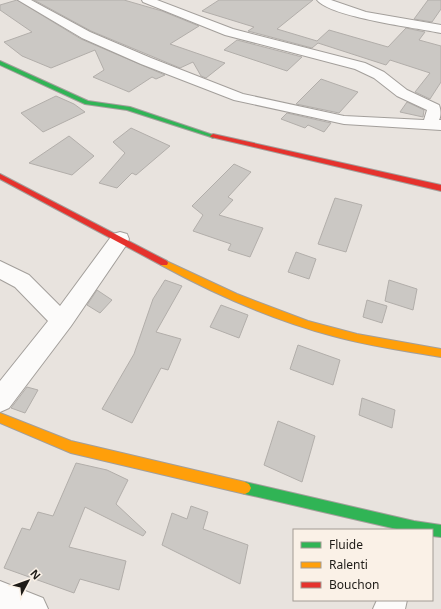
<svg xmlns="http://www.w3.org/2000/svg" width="441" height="609" font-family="'Noto Sans',sans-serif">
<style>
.building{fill:#cbc8c4;stroke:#b2aeaa}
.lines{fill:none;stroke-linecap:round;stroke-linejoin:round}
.street-casing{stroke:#a39f9b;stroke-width:2}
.fast-casing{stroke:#a39f9b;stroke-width:2}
.slow-casing{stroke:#a39f9b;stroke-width:2}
.jam-casing{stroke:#a39f9b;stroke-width:2}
.street{fill:#fcfbfa;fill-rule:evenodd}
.fast{fill:#30b455;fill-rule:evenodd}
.slow{fill:#ff9f0a;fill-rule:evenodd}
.jam{fill:#e5322d;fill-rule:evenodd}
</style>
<rect width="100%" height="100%" fill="#e8e3de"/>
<g class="building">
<path d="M17 0 81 39 165 75 156 79 152 77 129 92 93 77 104 70 95 50 51 68 22 56 4 42 32 32 0 10V5Z"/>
<path d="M34 0H124L162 11 199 26 170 44 225 63 206 78 201 76 193 62 180 68 91 31Z"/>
<path d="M219 0H313L277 29 317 41 329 30 388 47 406 28 425 32 419 40 441 46V82L430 99 415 92 430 73 390 60 386 65 318 43 312 48 248 31 254 27 202 11Z"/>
<path d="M428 0H441V9L432 22 414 19Z"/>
<path d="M237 40 302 57 287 71 224 50Z"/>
<path d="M321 79 358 92 339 113 296 104Z"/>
<path d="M56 96 74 104 85 112 43 132 21 113Z"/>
<path d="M407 102 424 110 423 117 400 112Z"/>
<path d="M287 113 331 123 324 132 308 125 305 128 281 119Z"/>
<path d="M131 128 170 146 136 175 132 173 117 188 99 183 125 153 113 142Z"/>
<path d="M69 136 94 156 72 175 29 163Z"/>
<path d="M234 164 251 172 228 197 233 200 219 215 263 228 250 257 228 250 231 244 193 231 203 215 192 206Z"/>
<path d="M335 198 362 205 346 252 318 244Z"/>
<path d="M296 252 316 259 309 279 288 272Z"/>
<path d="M165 280 182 286 156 332 181 339 168 370 161 368 132 423 102 409 134 354 153 299Z"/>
<path d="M389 280 417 289 413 310 385 301Z"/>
<path d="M97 290 112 300 100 313 87 305Z"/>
<path d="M367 300 387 306 382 323 363 317Z"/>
<path d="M221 305 248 315 239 338 210 327Z"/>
<path d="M298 345 340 360 333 385 290 369Z"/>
<path d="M27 387 38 390 25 413 11 408Z"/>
<path d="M362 398 395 410 392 428 359 415Z"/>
<path d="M278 421 315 436 302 482 264 465Z"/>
<path d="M76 463 107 470 128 480 116 504 146 532 143 536 85 507 69 547 126 561 119 590 80 579 74 593 4 568 22 528 30 530 38 512 53 516Z"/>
<path d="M191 506 208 512 203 529 248 545 240 584 162 545 172 513 187 519Z"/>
</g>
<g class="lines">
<g class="street-casing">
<g id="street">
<path d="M18 0H31L90 32 151 58 243 94 344 116 424 120 427 110 397 96 374 78 355 69 225 35 143 2 142 0H157L233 29 365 63 384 72 407 90 439 105C441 110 441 116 439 120H441V130L344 124 234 100 141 64 82 38Z"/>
<path d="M317 0H331L366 12 441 25V33C417 28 330 17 317 0Z"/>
<path d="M120 232 127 234 129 239 127 244 71 326 9 408 0 412V381L48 321 15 287 0 279V261L29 275 60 306 113 234Z"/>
<path d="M0 581 43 598 48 609H0Z"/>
<path d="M377 600H407L405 609H373Z"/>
</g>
</g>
<g class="fast-casing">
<g id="fast">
<path d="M0 61 88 101 130 107 216 136 213 138 211 137 127 110 85 104 0 65Z"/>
<path d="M245 482 414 521 441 525V537L432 536V530H401L245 494 241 492 239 488 241 484Z"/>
</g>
</g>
<g class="slow-casing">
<g id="slow">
<path d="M164 260 237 294 308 321 357 334 441 349V357C405 351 369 346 333 336 273 320 216 295 161 265L160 263Z"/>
<path d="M0 413 71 441 245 482 249 484 251 488 249 492 245 494 71 453 0 423Z"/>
</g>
</g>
<g class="jam-casing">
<g id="jam">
<path d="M213 134 441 185V191L211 137 210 136Z"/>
<path d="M0 174 167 261 168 263 167 265H161L0 179Z"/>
</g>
</g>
<use href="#street" class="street"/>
<use href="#fast" class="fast"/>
<use href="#slow" class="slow"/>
<use href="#jam" class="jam"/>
</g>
<rect x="293" y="529" width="140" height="72" fill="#faf1e7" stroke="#a29b94"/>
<rect x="301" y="542" width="20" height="6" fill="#30b455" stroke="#a29b94"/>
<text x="329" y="549" font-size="12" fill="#1e1b17">Fluide</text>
<rect x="301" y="562" width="20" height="6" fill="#ff9f0a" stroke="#a29b94"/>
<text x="329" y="569" font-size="12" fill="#1e1b17">Ralenti</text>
<rect x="301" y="582" width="20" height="6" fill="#e5322d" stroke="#a29b94"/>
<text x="329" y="589" font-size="12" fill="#1e1b17">Bouchon</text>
<g transform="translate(28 581) rotate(49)" stroke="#faf1e7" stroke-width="3" paint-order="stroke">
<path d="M0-3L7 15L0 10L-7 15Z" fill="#1e1b17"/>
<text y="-6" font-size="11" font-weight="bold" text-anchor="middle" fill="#1e1b17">N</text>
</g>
</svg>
